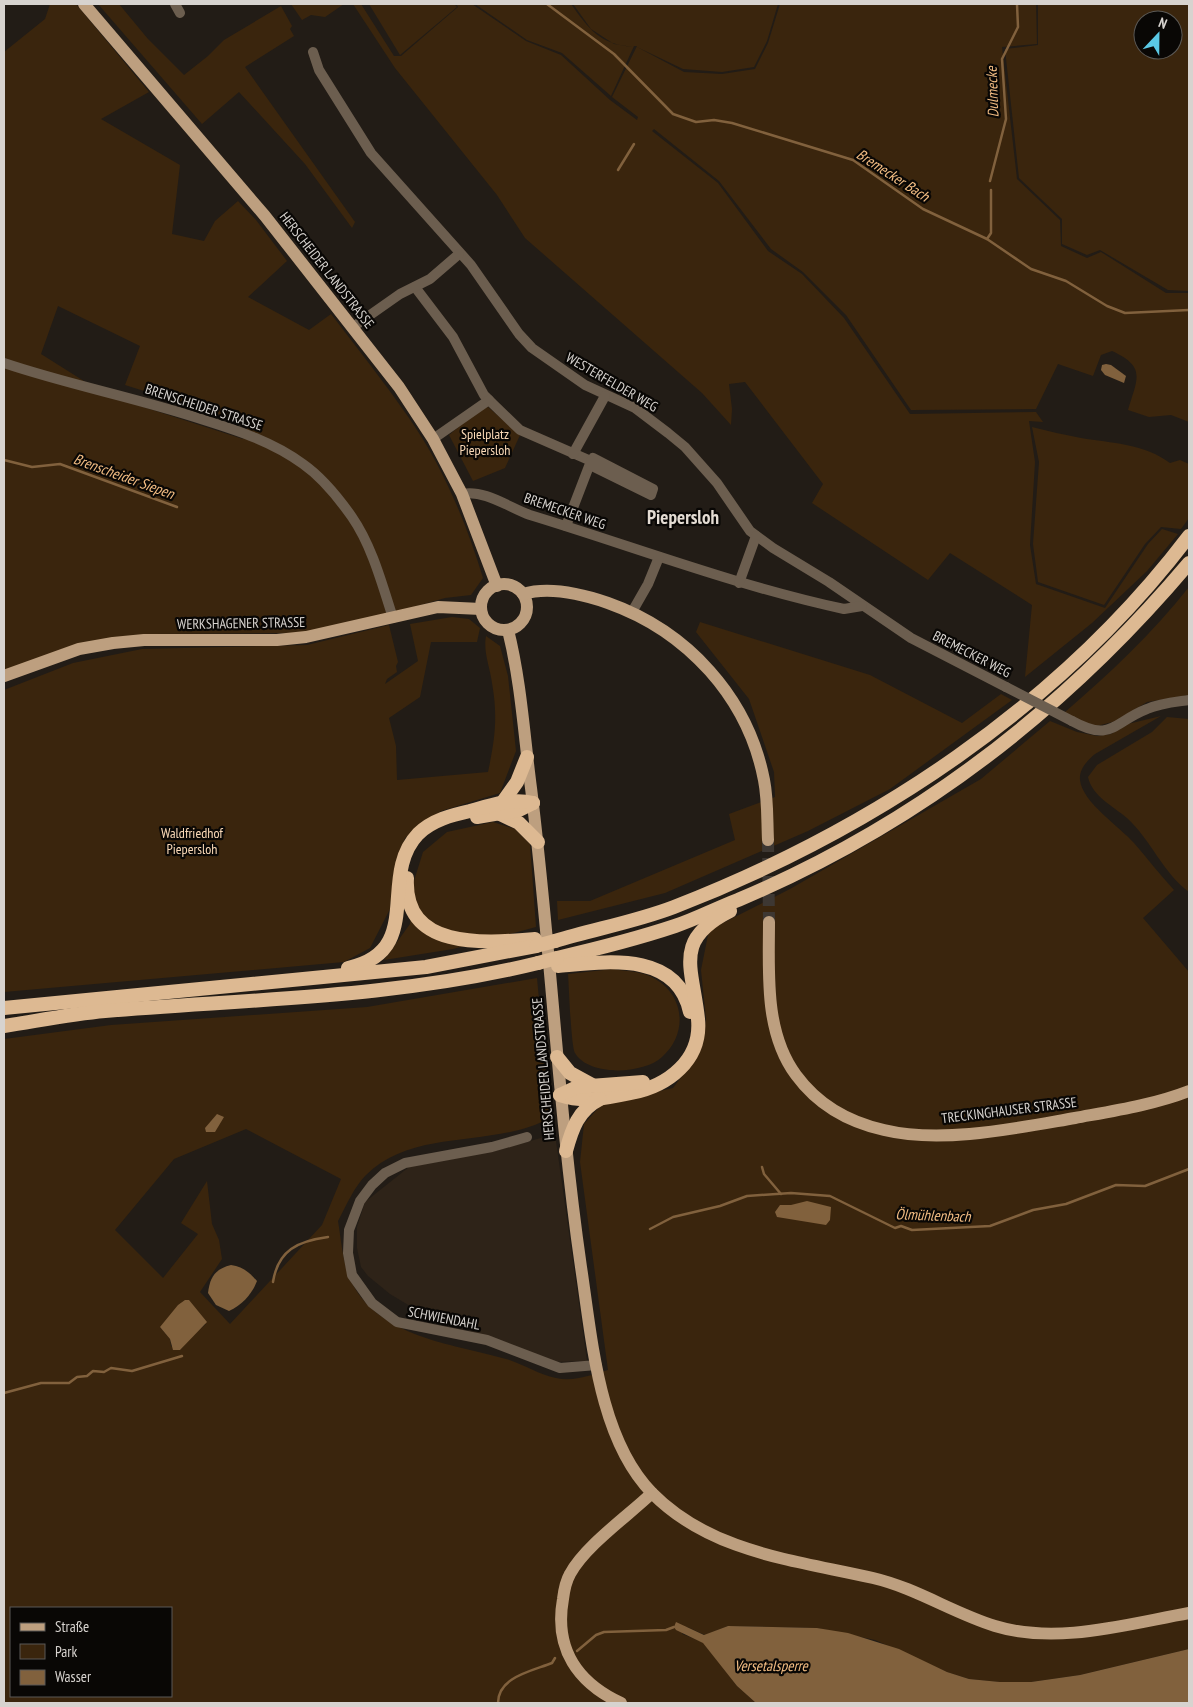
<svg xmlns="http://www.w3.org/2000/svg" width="1193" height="1707" font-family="'PT Sans Narrow',sans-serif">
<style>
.built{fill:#2e2318}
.green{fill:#3a250d;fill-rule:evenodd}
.water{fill:#81613d}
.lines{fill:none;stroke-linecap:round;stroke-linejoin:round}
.stream{stroke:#81613d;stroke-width:2.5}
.major-tunnel{stroke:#3d3732;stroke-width:12;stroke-dasharray:12 6;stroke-linecap:butt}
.minor{stroke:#6c5e4f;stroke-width:10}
.major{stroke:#bd9f7f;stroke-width:12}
.highway{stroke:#ddb992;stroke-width:14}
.minor-bridge{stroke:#6c5e4f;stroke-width:10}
.highway-bridge{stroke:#ddb992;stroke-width:14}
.labels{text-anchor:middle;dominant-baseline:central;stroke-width:4.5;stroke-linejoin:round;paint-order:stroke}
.street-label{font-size:14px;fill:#d7d3cf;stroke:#090705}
.park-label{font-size:14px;fill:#fbdab8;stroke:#090705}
.water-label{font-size:15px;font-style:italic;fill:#f3bd83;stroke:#090705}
.district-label{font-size:19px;font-weight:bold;fill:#e4dcd3;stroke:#090705}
</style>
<rect width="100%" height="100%" fill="#221c16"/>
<path class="built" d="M555 1134 587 1361 550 1362 415 1309 390 1294 368 1276 361 1267 357 1248V1227L365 1202 409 1167 495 1151Z"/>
<g class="green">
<path d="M50 4H76L149 92 101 119 180 165 172 234 204 241 215 221 238 201 256 220 287 261 248 297 309 330 331 314C357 348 384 382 409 418 443 467 466 522 483 578L471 595 445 598 341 628 306 633 153 634 4 673V52L45 19ZM58 306 140 346 125 385 249 424 243 439 106 395 41 354Z"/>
<path d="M98 4H119L148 39 184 75 208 56 224 40 281 6 292 26 290 29 294 36 245 67 355 222 352 228 305 164 239 92 202 124Z"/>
<path d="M291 4H344L325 17 311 15 302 20Z"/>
<path d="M353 4H361L394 56H401L458 7 456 4H472L526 41 561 55 610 100 637 120 638 117 612 97 637 46H634L611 96 562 53 527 40 475 4H571C589 29 599 44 633 47L614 44 591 29 573 4H778L767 41 754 67 722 72 683 69 637 47 684 72 722 74 755 69 768 43 780 4H1036L1037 44 1002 47 1017 179 1060 220 1061 246 1087 258 1101 252 1166 293H1189V422L1171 415 1149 417 1128 410C1137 379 1147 367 1112 351L1101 355 1093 376 1058 364 1036 409 911 410 846 315 803 272 771 249 719 181 654 129 652 131 718 183 768 251 802 274 844 318 910 414 1036 412 1043 422 1029 421 1035 462 1030 545 1036 584 1105 608 1148 544 1162 529 1178 534 1147 571 1092 623 1025 677 1032 605 950 553 928 580 812 503 823 484 745 382 729 384 732 409 731 425 702 393 525 238 497 195 395 68Z"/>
<path d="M369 4H454L457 7 400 55Z"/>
<path d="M1038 4H1189V291L1168 290 1100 250 1087 255 1062 244V219L1019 178 1005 49 1038 45ZM1143 20H1173V50H1143Z"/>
<path d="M488 407 520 435 505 468 473 481 449 435 480 409Z"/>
<path d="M1032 427C1048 431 1065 435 1081 438 1111 443 1145 444 1170 463L1180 460 1189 464V518L1181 529 1161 527 1145 544 1104 605 1038 582 1033 544 1039 462Z"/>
<path d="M1189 587V695L1147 702 1116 721 1093 727 1064 713C1109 674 1152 634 1189 587Z"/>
<path d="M452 617 469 619 480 628 477 642H431L420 697 389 718 396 746 397 780 488 772C495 739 498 717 492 683 490 667 483 652 486 636L500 646 508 676 516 751 500 793 441 811 405 838 394 872 390 909 370 948 344 962 4 992V690L73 663 142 649 307 645 389 625 398 662 396 666 397 672 387 679 385 684 418 661 410 624Z"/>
<path d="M700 622 870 675 962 723 1001 694 1012 700 890 789 808 831 665 893 558 920 557 901H590L735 840 729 814 775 797 774 772 749 699 696 632Z"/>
<path d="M1161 716 1095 754C1087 761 1079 769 1080 780 1082 802 1120 827 1134 843 1148 859 1160 875 1174 890L1143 918 1189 972V1649L1080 1675 1031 1682H1000L969 1679 947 1672 875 1640 817 1628 728 1626 705 1635 687 1627 682 1634 703 1642 737 1686 756 1703H4V1039L111 1025 367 1007 537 978 550 1118C493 1149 415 1127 366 1175 354 1187 346 1206 338 1221 342 1245 343 1270 356 1290 386 1338 457 1345 506 1359 523 1364 539 1375 556 1378 574 1382 591 1375 608 1370L580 1162 584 1124 602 1104 673 1088 700 1052 706 1019 701 970 709 930 790 889 981 779 1050 721 1077 732 1097 736 1111 734 1128 724ZM246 1129 341 1179 322 1225 230 1324 200 1292 222 1259 219 1240 212 1224 207 1181 181 1223 198 1234 163 1278 115 1230 174 1159ZM206 1324 191 1337 180 1350 171 1346 170 1339 160 1327ZM11 1608H171V1696H11Z"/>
<path d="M1167 717 1189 719V892C1163 873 1151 840 1127 818 1113 806 1092 796 1088 777L1097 765 1152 732Z"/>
<path d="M493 822 515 829 530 844 536 927 453 949 384 960 410 924 413 884 423 852 447 832Z"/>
<path d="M613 969C623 971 637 971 647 975 683 989 691 1031 662 1057 644 1074 589 1077 575 1053 571 1046 569 986 568 974Z"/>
</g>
<g class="water">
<path d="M1106 364 1111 365 1126 376 1124 383 1105 375 1101 370 1102 365Z"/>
<path d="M217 1114 224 1117 215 1132H206L205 1128Z"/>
<path d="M807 1201 831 1207 830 1220 826 1225 777 1217 775 1212 780 1205H791Z"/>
<path d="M231 1265C243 1267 249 1272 257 1281 252 1294 242 1305 229 1311L216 1305 208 1293C210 1277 215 1269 231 1265Z"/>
<path d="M185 1300H189L207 1322 180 1350H173L170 1339 160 1327 178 1305Z"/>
<path d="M676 1622 704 1635 728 1626 817 1628 848 1633 899 1649 947 1672 969 1679 1000 1682H1031L1080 1675 1189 1649V1703H756L737 1686 703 1643 676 1630 674 1627Z"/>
</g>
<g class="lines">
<g class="stream">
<path d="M547 4 614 54 673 114 696 122 714 120 732 123 853 160 923 209 987 239 1031 269 1066 281 1107 306 1125 313 1189 310"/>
<path d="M618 170 634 144"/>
<path d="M990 181 1006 119 1002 59 1018 27 1017 4"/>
<path d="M987 239 991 233V190"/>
<path d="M4 460 32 467 60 464 177 507"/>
<path d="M762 1167 764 1174 781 1194"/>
<path d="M650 1229 673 1217 720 1206 747 1196 791 1193 830 1196 895 1228 901 1226 912 1230 990 1226 1033 1210 1066 1204 1116 1185 1145 1186 1189 1169"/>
<path d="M273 1282C278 1250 298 1241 328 1237"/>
<path d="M4 1393 41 1383H69L77 1377 87 1376 93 1371 104 1372 111 1368 132 1371 182 1356"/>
<path d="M577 1651 596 1635 604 1632 666 1630 674 1627"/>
<path d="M498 1703C498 1677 532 1671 552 1663L555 1658"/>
</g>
<path class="major-tunnel" d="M768 840 769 922"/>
<g class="minor">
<path d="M175 4 180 13"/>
<path d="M313 52 319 70 371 153 471 265 519 334 532 348 585 385 635 408 668 433 685 447 717 483 750 531 773 548 829 582 911 638 1006 687"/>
<path d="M415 287 453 337 484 395 493 404 520 430 591 461 566 526"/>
<path d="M353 327 400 294 430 279 459 254"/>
<path d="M4 363C69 385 138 398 204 420 239 431 273 442 303 464 323 478 338 497 352 517 372 546 382 584 393 618"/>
<path d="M433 439 489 400"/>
<path d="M573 454 605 396"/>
<path d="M590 465 651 495 653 489 593 458 591 461"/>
<path d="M462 494C484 489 510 508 530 515 635 547 737 586 844 609L862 606"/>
<path d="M739 583 756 536"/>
<path d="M632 612 648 584 659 557"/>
<path d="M1072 721C1112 743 1113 722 1147 709 1160 703 1175 702 1189 700"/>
<path d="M527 1137 492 1147 405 1163 385 1173 372 1185 360 1201 349 1230 348 1253 352 1275 372 1303 397 1322 487 1340 560 1368 597 1365"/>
</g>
<g class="major">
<path d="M84 4 265 216 399 387 433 439 462 494 497 586"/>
<circle cx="504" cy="607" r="23"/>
<path d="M523 594C550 586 582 594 608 603 687 631 748 697 764 780 768 800 767 820 768 840"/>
<path d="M508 630C521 682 524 735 531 788 551 948 558 1108 581 1267 592 1340 599 1439 652 1493 711 1553 795 1560 873 1578 916 1588 953 1613 995 1626 1057 1645 1127 1624 1189 1613"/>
<path d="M4 676 79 649 113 643 144 640H277L306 637 438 607 481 609"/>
<path d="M769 922C769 972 764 1032 796 1075 818 1105 848 1122 884 1130 942 1144 1017 1128 1075 1118 1113 1111 1153 1105 1189 1091"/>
<path d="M621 1703C578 1683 554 1649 563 1599 564 1591 566 1581 570 1574 585 1546 629 1515 652 1493"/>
</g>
<g class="highway">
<path d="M502 803 517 782 527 757"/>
<path d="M500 814 519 823 538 842"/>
<path d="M477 817 519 810 533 803"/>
<path d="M407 878C403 951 486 943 535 939"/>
<path d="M555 941C594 929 635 922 674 907 872 830 1059 707 1189 536"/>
<path d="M557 958C596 949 636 939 675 926 696 919 717 908 738 900 916 825 1065 710 1189 563"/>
<path d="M558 966C604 962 677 950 690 1012"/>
<path d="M348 968C426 951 377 877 418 834 432 820 452 815 470 811 491 805 512 798 533 803"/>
<path d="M4 1008 426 967 536 946"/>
<path d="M4 1026C37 1021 71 1014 105 1011 249 999 396 998 538 963"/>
<path d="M557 1057 570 1073 592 1085"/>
<path d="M560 1095C584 1103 607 1098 631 1093 668 1086 702 1060 698 1019 693 968 672 940 730 911"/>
<path d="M560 1095 577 1087 643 1082"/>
<path d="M566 1151C572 1129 578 1110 600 1099"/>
</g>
<path class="minor-bridge" d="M1006 687 1072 721"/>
<g class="highway-bridge">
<path d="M536 946 555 941"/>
<path d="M538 963 557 958"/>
</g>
</g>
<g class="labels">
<g class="street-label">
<text transform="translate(327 270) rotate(52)">HERSCHEIDER LANDSTRASSE</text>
<text transform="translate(612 382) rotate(30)">WESTERFELDER WEG</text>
<text transform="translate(204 407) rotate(18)">BRENSCHEIDER STRASSE</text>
<text transform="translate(565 511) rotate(19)">BREMECKER WEG</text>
<text transform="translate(241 623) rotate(-1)">WERKSHAGENER STRASSE</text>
<text transform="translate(972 654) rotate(27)">BREMECKER WEG</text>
<text transform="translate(543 1069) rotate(-95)">HERSCHEIDER LANDSTRASSE</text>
<text transform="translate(1009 1110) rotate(-7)">TRECKINGHAUSER STRASSE</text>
<text transform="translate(444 1318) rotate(11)">SCHWIENDAHL</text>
</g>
<g class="park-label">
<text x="485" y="434">Spielplatz<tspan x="485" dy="16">Piepersloh</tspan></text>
<text x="192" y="833">Waldfriedhof<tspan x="192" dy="16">Piepersloh</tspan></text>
</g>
<g class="water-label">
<text transform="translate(992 92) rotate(-92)">Dulmecke</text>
<text transform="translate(893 175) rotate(33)">Bremecker Bach</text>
<text transform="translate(124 476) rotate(20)">Brenscheider Siepen</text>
<text transform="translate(933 1215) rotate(2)">Ölmühlenbach</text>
<text x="771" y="1665">Versetalsperre</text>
</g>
<g class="district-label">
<text x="683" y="517">Piepersloh</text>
</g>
</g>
<rect width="1193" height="1707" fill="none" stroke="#d7d3cf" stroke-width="10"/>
<rect x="10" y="1607" width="162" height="90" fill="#090705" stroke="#5b5956"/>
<rect x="20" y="1623" width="25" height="8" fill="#bd9f7f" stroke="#5b5956"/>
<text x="55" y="1632" font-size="15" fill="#d7d3cf">Straße</text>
<rect x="20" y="1644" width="25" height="15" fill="#3a250d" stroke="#5b5956"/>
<text x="55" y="1657" font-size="15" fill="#d7d3cf">Park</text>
<rect x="20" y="1670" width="25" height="15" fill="#81613d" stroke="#5b5956"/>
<text x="55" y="1682" font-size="15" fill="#d7d3cf">Wasser</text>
<g transform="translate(1158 35) rotate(22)"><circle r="24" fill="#090705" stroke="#5b5956"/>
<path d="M0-4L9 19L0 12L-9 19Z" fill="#5ac8e5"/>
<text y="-8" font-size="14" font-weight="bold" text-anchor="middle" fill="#d7d3cf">N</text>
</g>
</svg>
